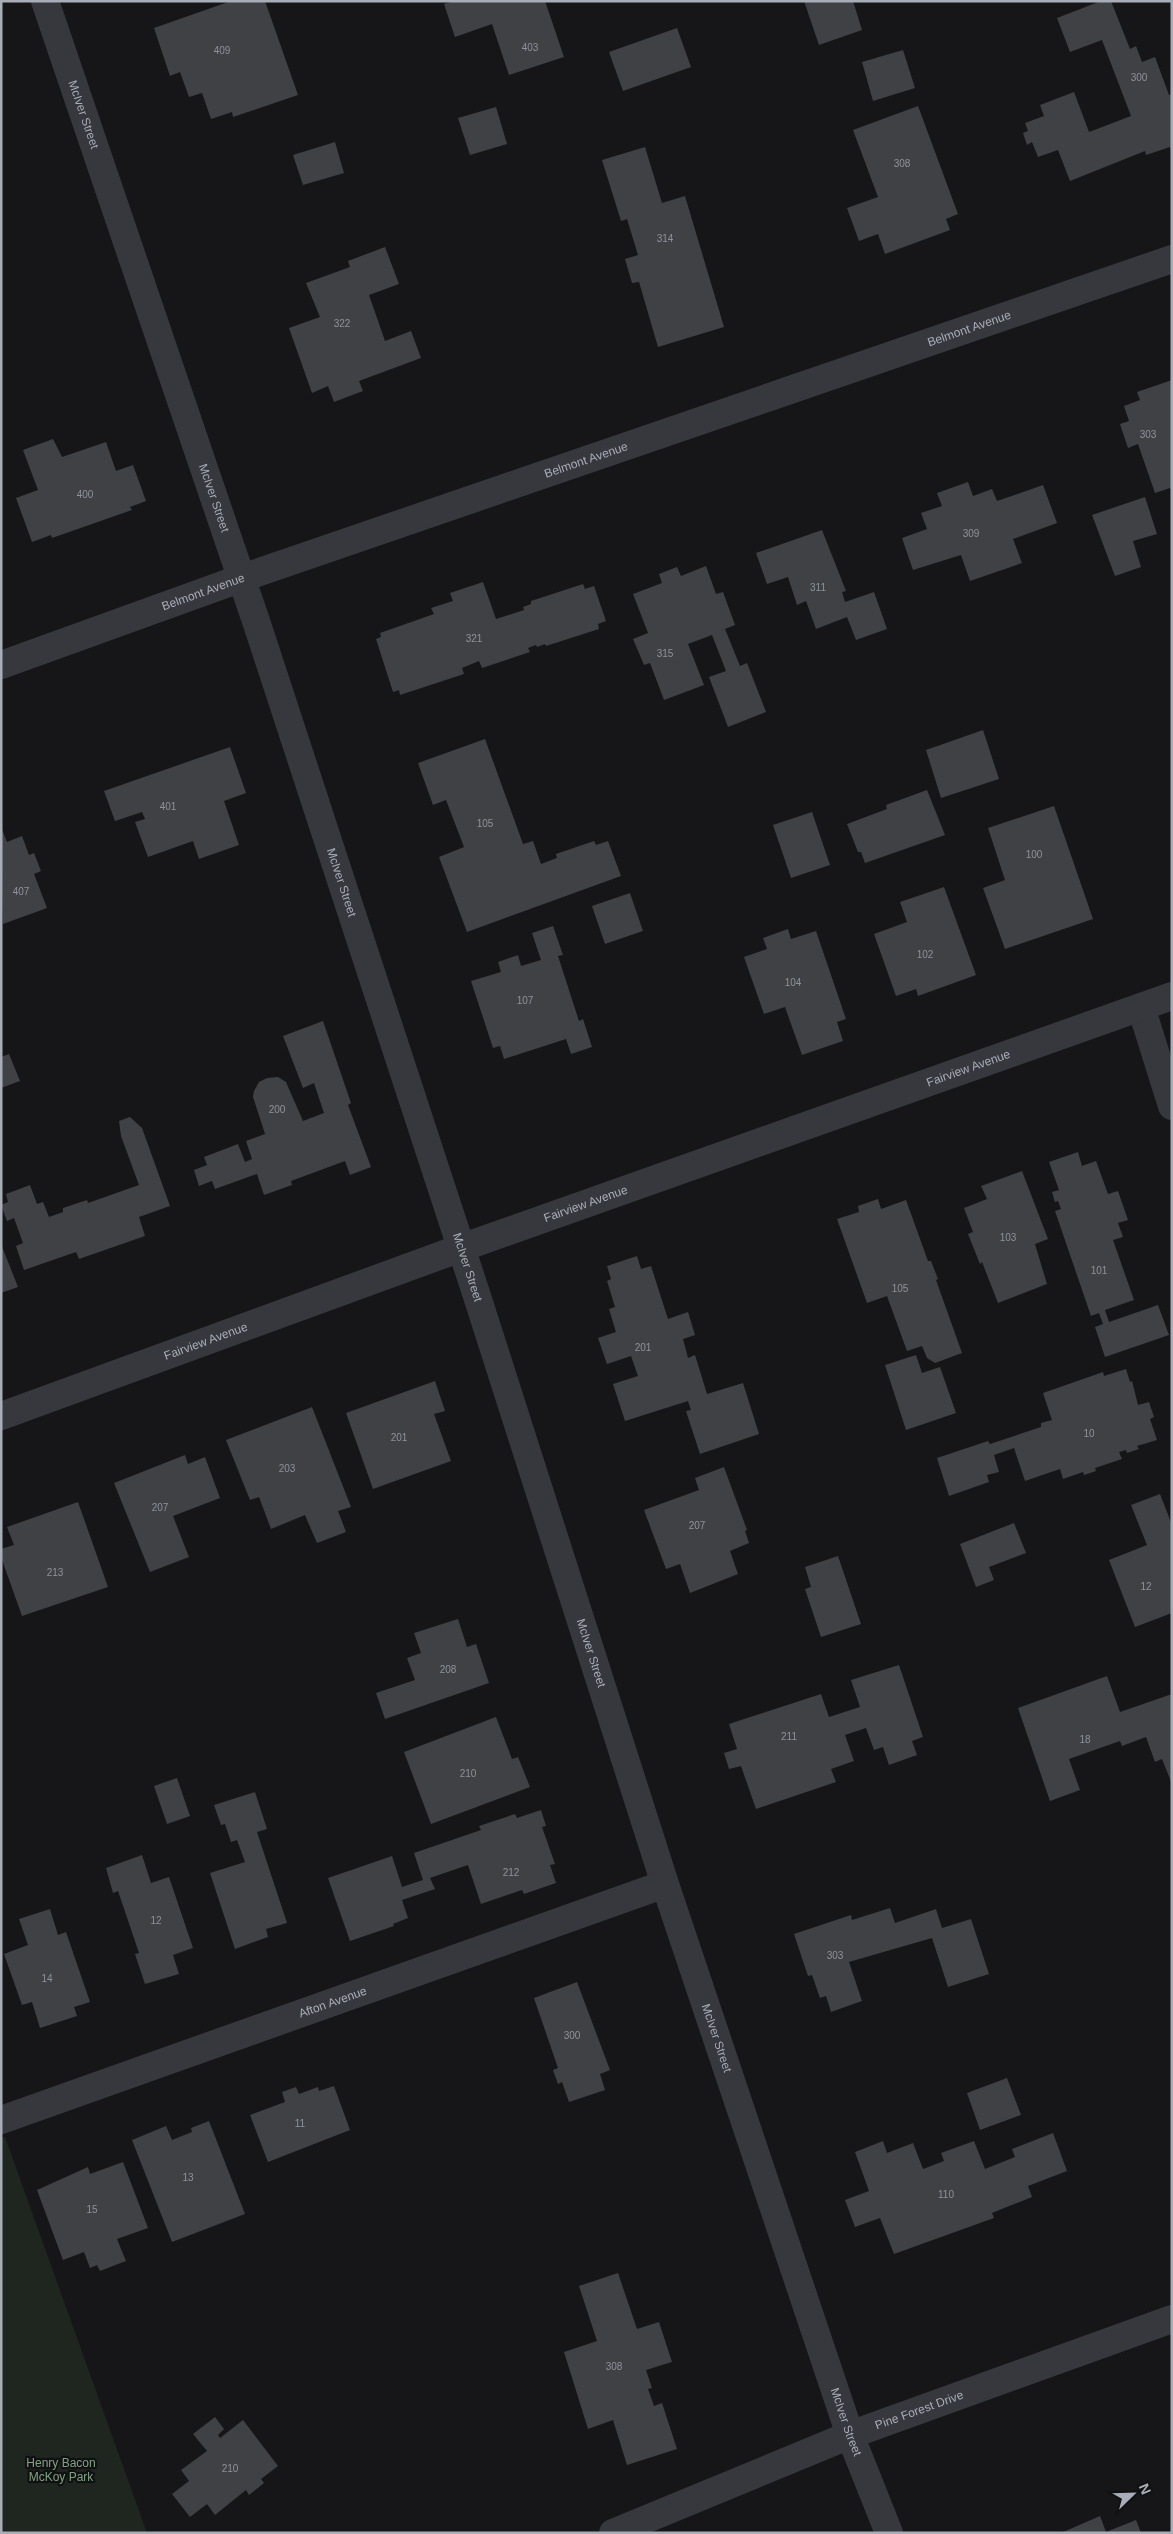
<svg xmlns="http://www.w3.org/2000/svg" width="1173" height="2534" font-family="Arial,sans-serif">
<style>
.green{fill:#1e261f}
.building{fill:#404145}
.lines{fill:none;stroke-linecap:round;stroke-linejoin:round}
.minor{stroke:#37383d;stroke-width:28}
.labels{text-anchor:middle;dominant-baseline:central;stroke-width:4.5;stroke-linejoin:round;paint-order:stroke}
.number-label{font-size:10px;fill:#8e929b}
.street-label{font-size:12px;fill:#a8adb8;stroke:#111113}
.park-label{font-size:12px;fill:#7fa381;stroke:#111113}
</style>
<rect width="100%" height="100%" fill="#161618"/>
<path class="green" d="M5 2137 147 2533H1V2138Z"/>
<g class="building">
<path d="M231 1H265L298 95 233 117 232 112 211 119 202 93 189 97 180 72 170 76 154 28Z"/>
<path d="M453 1H545L564 57 509 75 492 24 455 37 444 4Z"/>
<path d="M804 1H853L862 30 819 45Z"/>
<path d="M1101 1H1111L1130 49 1136 46 1142 62 1155 57 1169 95 1172 94V152L1170 147 1146 155 1145 151 1070 181 1058 150 1038 157 1032 142 1027 145 1023 133 1028 131 1025 123 1044 116 1040 105 1074 92 1089 132 1131 116 1102 40 1070 52 1057 18Z"/>
<path d="M677 28 691 67 623 91 609 52Z"/>
<path d="M903 50 915 88 873 101 862 62Z"/>
<path d="M918 106 958 214 946 219 950 230 885 254 878 234 859 241 847 208 878 197 853 130Z"/>
<path d="M496 107 507 144 470 155 458 118Z"/>
<path d="M335 142 344 173 303 185 293 155Z"/>
<path d="M645 147 662 203 685 196 724 327 658 347 639 282 632 283 625 259 638 255 627 219 621 221 602 160Z"/>
<path d="M385 247 399 284 369 295 385 341 411 331 421 358 359 381 363 391 334 402 328 386 312 393 289 328 320 317 306 283 350 267 348 261Z"/>
<path d="M1172 380V492L1170 488 1155 493 1138 444 1128 448 1120 424 1129 421 1124 406 1140 400 1137 392Z"/>
<path d="M53 439 62 457 106 442 116 471 133 465 146 501 130 507 132 510 52 538 51 535 32 542 16 498 38 490 23 450Z"/>
<path d="M968 482 973 496 992 489 997 501 1043 485 1057 523 1013 539 1022 563 970 581 961 555 913 570 902 538 927 529 921 513 942 506 937 493Z"/>
<path d="M1145 497 1157 534 1133 541 1141 567 1115 576 1092 515Z"/>
<path d="M822 530 846 591 842 592 845 602 874 592 887 629 856 640 847 617 816 629 806 601 797 605 788 577 767 584 756 553Z"/>
<path d="M706 566 716 594 723 592 735 625 725 629 740 666 747 663 766 712 728 727 709 677 726 671 712 635 688 644 704 685 664 700 650 663 644 665 633 639 648 633 633 594 662 583 659 574 677 567 681 576Z"/>
<path d="M483 582 496 619 524 610 523 607 531 604V601L583 584 585 589 594 586 606 621 598 624 599 629 546 646 545 644 537 647 536 645 528 648 530 652 482 668 479 661 462 668 464 674 400 695 399 690 393 692 376 639 381 637 380 633 434 614 431 608 453 601 450 593Z"/>
<path d="M983 730 999 779 941 798 926 750Z"/>
<path d="M485 739 523 844 533 841 541 864 557 858 556 854 594 841 596 845 608 841 621 876 467 932 439 857 464 847 446 800 433 805 418 763Z"/>
<path d="M230 747 246 793 224 801 239 845 199 859 193 841 148 857 135 822 145 819 142 812 115 821 104 791Z"/>
<path d="M927 790 945 835 865 863 861 852H858L847 824 887 809 886 805Z"/>
<path d="M1054 806 1093 919 1005 949 983 888 1005 880 988 828Z"/>
<path d="M812 812 830 865 791 878 773 825Z"/>
<path d="M1 827 7 842 22 836 29 855 34 853 41 871 34 874 47 908 3 924Z"/>
<path d="M944 887 976 975 918 996 916 989 896 996 874 934 907 922 900 902Z"/>
<path d="M630 893 643 931 605 944 592 906Z"/>
<path d="M553 926 563 955 558 956 579 1021 583 1019 592 1047 571 1054 566 1039 504 1059 500 1046 493 1048 471 981 501 972 498 962 518 955 521 966 541 960 532 933Z"/>
<path d="M788 929 791 939 816 931 846 1019 837 1022 843 1041 802 1055 785 1007 764 1014 744 957 767 949 763 938Z"/>
<path d="M323 1021 351 1103 348 1105 371 1167 350 1175 345 1161 291 1181 292 1185 264 1195 257 1174 215 1189 212 1181 199 1186 194 1170 207 1165 204 1157 238 1144 245 1162 252 1159 246 1141 265 1134 253 1097 254 1091 259 1082 267 1078 278 1077 286 1082 303 1121 324 1113 314 1083 303 1088 283 1036Z"/>
<path d="M9 1054 20 1081 1 1088V1057Z"/>
<path d="M130 1117 142 1128 170 1206 139 1217 145 1236 79 1259 76 1252 24 1270 16 1246 23 1243 14 1218 7 1221 1 1205 8 1202 6 1194 30 1185 37 1204 43 1202 49 1217 63 1212V1208L87 1200 88 1203 139 1185 121 1136 119 1121Z"/>
<path d="M1078 1152 1082 1166 1096 1161 1108 1194 1118 1191 1128 1220 1118 1223 1123 1237 1113 1240 1134 1300 1105 1310 1109 1322 1158 1305 1169 1335 1105 1357 1095 1327 1103 1324 1099 1313 1091 1316 1055 1211 1061 1209 1058 1201 1055 1202 1052 1192 1059 1190 1049 1162Z"/>
<path d="M1022 1171 1048 1239 1035 1244 1047 1284 998 1303 982 1262 980 1264 968 1234 973 1232 964 1208 987 1199 981 1186Z"/>
<path d="M878 1199 881 1209 906 1200 928 1261H931L938 1279 936 1280 962 1353 935 1363 927 1358 922 1346 907 1351 887 1296 867 1303 837 1219 859 1212 858 1206Z"/>
<path d="M1 1244 18 1287 1 1293Z"/>
<path d="M637 1256 641 1269 651 1266 668 1319 688 1312 695 1335 683 1339 688 1358 695 1355 707 1394 743 1383 759 1434 700 1454 686 1411 691 1410 688 1401 625 1421 613 1384 638 1376 631 1356 607 1364 598 1338 616 1332 609 1309 615 1307 607 1281 611 1279 607 1266Z"/>
<path d="M916 1355 922 1373 940 1367 956 1413 906 1430 885 1365Z"/>
<path d="M1126 1369 1130 1382 1132 1381 1138 1405 1149 1402 1154 1417 1150 1419 1157 1440 1137 1446 1139 1449 1127 1453 1126 1450 1119 1452 1122 1459 1095 1468 1096 1471 1084 1475 1083 1472 1063 1479 1060 1469 1025 1481 1014 1448 994 1455 999 1472 987 1475 989 1482 949 1496 937 1458 988 1441 990 1444 1041 1427V1423L1052 1420 1043 1393 1103 1372 1104 1376Z"/>
<path d="M435 1381 445 1411 434 1414 451 1461 373 1489 346 1413Z"/>
<path d="M312 1407 351 1507 338 1511 346 1532 317 1543 305 1515 271 1529 259 1497 250 1500 226 1440Z"/>
<path d="M185 1455 188 1464 205 1457 220 1498 173 1516 189 1557 150 1572 114 1483Z"/>
<path d="M724 1467 747 1530 745 1531 749 1543 730 1551 738 1574 690 1593 680 1564 666 1569 644 1510 699 1490 695 1478Z"/>
<path d="M1160 1494 1172 1525V1613L1135 1627 1109 1560 1147 1545 1131 1505Z"/>
<path d="M78 1502 108 1587 22 1616 1 1557V1549L14 1545 7 1527Z"/>
<path d="M1014 1523 1026 1553 989 1567 994 1580 976 1587 960 1544Z"/>
<path d="M838 1556 861 1624 821 1637 805 1589 811 1587 805 1567Z"/>
<path d="M458 1619 467 1647 476 1644 489 1683 385 1719 376 1693 415 1680 407 1658 421 1653 414 1633Z"/>
<path d="M899 1665 923 1737 912 1741 917 1755 889 1765 883 1747 874 1750 866 1728 845 1735 854 1761 831 1769 836 1782 756 1809 741 1766 729 1769 724 1753 737 1749 729 1724 821 1694 829 1717 860 1707 851 1680Z"/>
<path d="M1107 1676 1120 1712 1172 1694V1784L1162 1759 1155 1762 1146 1737 1122 1746 1120 1741 1069 1759 1080 1790 1050 1801 1018 1708Z"/>
<path d="M496 1717 512 1759 518 1757 530 1787 431 1824 404 1752Z"/>
<path d="M177 1778 190 1816 167 1824 154 1786Z"/>
<path d="M255 1792 267 1829 257 1832 287 1923 266 1929 268 1937 235 1949 210 1873 245 1862 237 1840 231 1842 225 1824 221 1825 214 1805Z"/>
<path d="M541 1810 546 1826 542 1827 555 1864 550 1865 556 1883 524 1894 522 1890 481 1904 468 1865 430 1878 435 1889 402 1900 408 1918 393 1924 394 1926 350 1941 328 1878 392 1856 402 1887 423 1880 414 1853 481 1830 479 1826 515 1814 517 1818Z"/>
<path d="M142 1855 151 1883 169 1877 193 1948 173 1955 179 1974 145 1984 135 1954 139 1953 118 1891 113 1893 106 1868Z"/>
<path d="M890 1908 895 1923 936 1909 942 1928 971 1919 989 1974 948 1987 932 1938 849 1962 862 2001 831 2012 826 1996 820 1998 812 1975 808 1976 794 1934 851 1915 852 1920Z"/>
<path d="M50 1909 58 1935 66 1932 90 2002 74 2007 77 2016 40 2028 32 2002 22 2005 4 1954 28 1945 19 1919Z"/>
<path d="M577 1982 610 2070 600 2074 605 2090 569 2102 562 2082 558 2084 553 2070 558 2068 534 1998Z"/>
<path d="M1007 2078 1021 2115 980 2130 967 2093Z"/>
<path d="M334 2086 350 2130 268 2162 250 2115 285 2102 282 2092 296 2087 299 2094 318 2087 319 2091Z"/>
<path d="M209 2121 245 2214 172 2242 132 2140 166 2126 172 2140 192 2132 191 2128Z"/>
<path d="M1053 2133 1067 2171 1028 2186 1032 2197 992 2213 994 2218 894 2254 880 2218 855 2227 845 2200 869 2191 855 2152 883 2141 887 2153 913 2143 923 2169 944 2161 941 2153 974 2141 985 2169 1015 2157 1012 2149Z"/>
<path d="M123 2162 148 2228 117 2239 126 2261 100 2271 97 2265 90 2268 84 2252 63 2260 37 2190 88 2167 90 2174Z"/>
<path d="M618 2273 637 2329 659 2322 672 2362 646 2370 652 2388 648 2389 654 2406 662 2403 677 2449 627 2465 613 2420 588 2429 564 2352 597 2341 579 2286Z"/>
<path d="M215 2417 224 2429 218 2435 220 2438 243 2420 278 2466 261 2479 264 2483 249 2495 246 2490 215 2515 207 2504 190 2517 172 2494 189 2481 181 2470 207 2451 193 2434Z"/>
<path d="M1100 2516 1106 2532 1136 2520 1141 2533H1061Z"/>
</g>
<g class="lines">
<g class="minor">
<path id="s1" d="M45 1 257 624 476 1293 665 1884 850 2435 889 2533"/>
<path id="s2" d="M1 665 242 578 1172 259"/>
<path d="M1141 1007 1172 1106"/>
<path id="s3" d="M1 1416 461 1248 1172 996"/>
<path id="s4" d="M1 2120 665 1884"/>
<path id="s5" d="M613 2533 850 2435 1172 2319"/>
</g>
</g>
<g class="labels">
<g class="number-label">
<text x="530" y="47">403</text>
<text x="222" y="50">409</text>
<text x="1139" y="77">300</text>
<text x="902" y="163">308</text>
<text x="665" y="238">314</text>
<text x="342" y="323">322</text>
<text x="1148" y="434">303</text>
<text x="85" y="494">400</text>
<text x="971" y="533">309</text>
<text x="818" y="587">311</text>
<text x="474" y="638">321</text>
<text x="665" y="653">315</text>
<text x="168" y="806">401</text>
<text x="485" y="823">105</text>
<text x="1034" y="854">100</text>
<text x="21" y="891">407</text>
<text x="925" y="954">102</text>
<text x="793" y="982">104</text>
<text x="525" y="1000">107</text>
<text x="277" y="1109">200</text>
<text x="1008" y="1237">103</text>
<text x="1099" y="1270">101</text>
<text x="900" y="1288">105</text>
<text x="643" y="1347">201</text>
<text x="1089" y="1433">10</text>
<text x="399" y="1437">201</text>
<text x="287" y="1468">203</text>
<text x="160" y="1507">207</text>
<text x="697" y="1525">207</text>
<text x="55" y="1572">213</text>
<text x="1146" y="1586">12</text>
<text x="448" y="1669">208</text>
<text x="789" y="1736">211</text>
<text x="1085" y="1739">18</text>
<text x="468" y="1773">210</text>
<text x="511" y="1872">212</text>
<text x="156" y="1920">12</text>
<text x="835" y="1955">303</text>
<text x="47" y="1978">14</text>
<text x="572" y="2035">300</text>
<text x="300" y="2123">11</text>
<text x="188" y="2177">13</text>
<text x="946" y="2194">110</text>
<text x="92" y="2209">15</text>
<text x="614" y="2366">308</text>
<text x="230" y="2468">210</text>
</g>
<g class="street-label">
<text stroke="none"><textPath href="#s1" startOffset="120">McIver Street</textPath></text>
<text stroke="none"><textPath href="#s2" startOffset="1025">Belmont Avenue</textPath></text>
<text stroke="none"><textPath href="#s2" startOffset="620">Belmont Avenue</textPath></text>
<text stroke="none"><textPath href="#s1" startOffset="525">McIver Street</textPath></text>
<text stroke="none"><textPath href="#s2" startOffset="215">Belmont Avenue</textPath></text>
<text stroke="none"><textPath href="#s1" startOffset="930">McIver Street</textPath></text>
<text stroke="none"><textPath href="#s3" startOffset="1028">Fairview Avenue</textPath></text>
<text stroke="none"><textPath href="#s3" startOffset="622">Fairview Avenue</textPath></text>
<text stroke="none"><textPath href="#s1" startOffset="1335">McIver Street</textPath></text>
<text stroke="none"><textPath href="#s3" startOffset="218">Fairview Avenue</textPath></text>
<text stroke="none"><textPath href="#s1" startOffset="1740">McIver Street</textPath></text>
<text stroke="none"><textPath href="#s4" startOffset="352">Afton Avenue</textPath></text>
<text stroke="none"><textPath href="#s1" startOffset="2145">McIver Street</textPath></text>
<text stroke="none"><textPath href="#s5" startOffset="330">Pine Forest Drive</textPath></text>
<text stroke="none"><textPath href="#s1" startOffset="2550">McIver Street</textPath></text>
</g>
<g class="park-label">
<text x="61" y="2463">Henry Bacon<tspan x="61" dy="14">McKoy Park</tspan></text>
</g>
</g>
<rect width="1173" height="2534" fill="none" stroke="#a8adb8" stroke-width="5"/>
<g transform="translate(1133 2494) rotate(67)" stroke="#111113" stroke-width="4" paint-order="stroke">
<path d="M0-4L9 19L0 12L-9 19Z" fill="#a8adb8"/>
<text y="-8" font-size="14" font-weight="bold" text-anchor="middle" fill="#a8adb8">N</text>
</g>
</svg>
